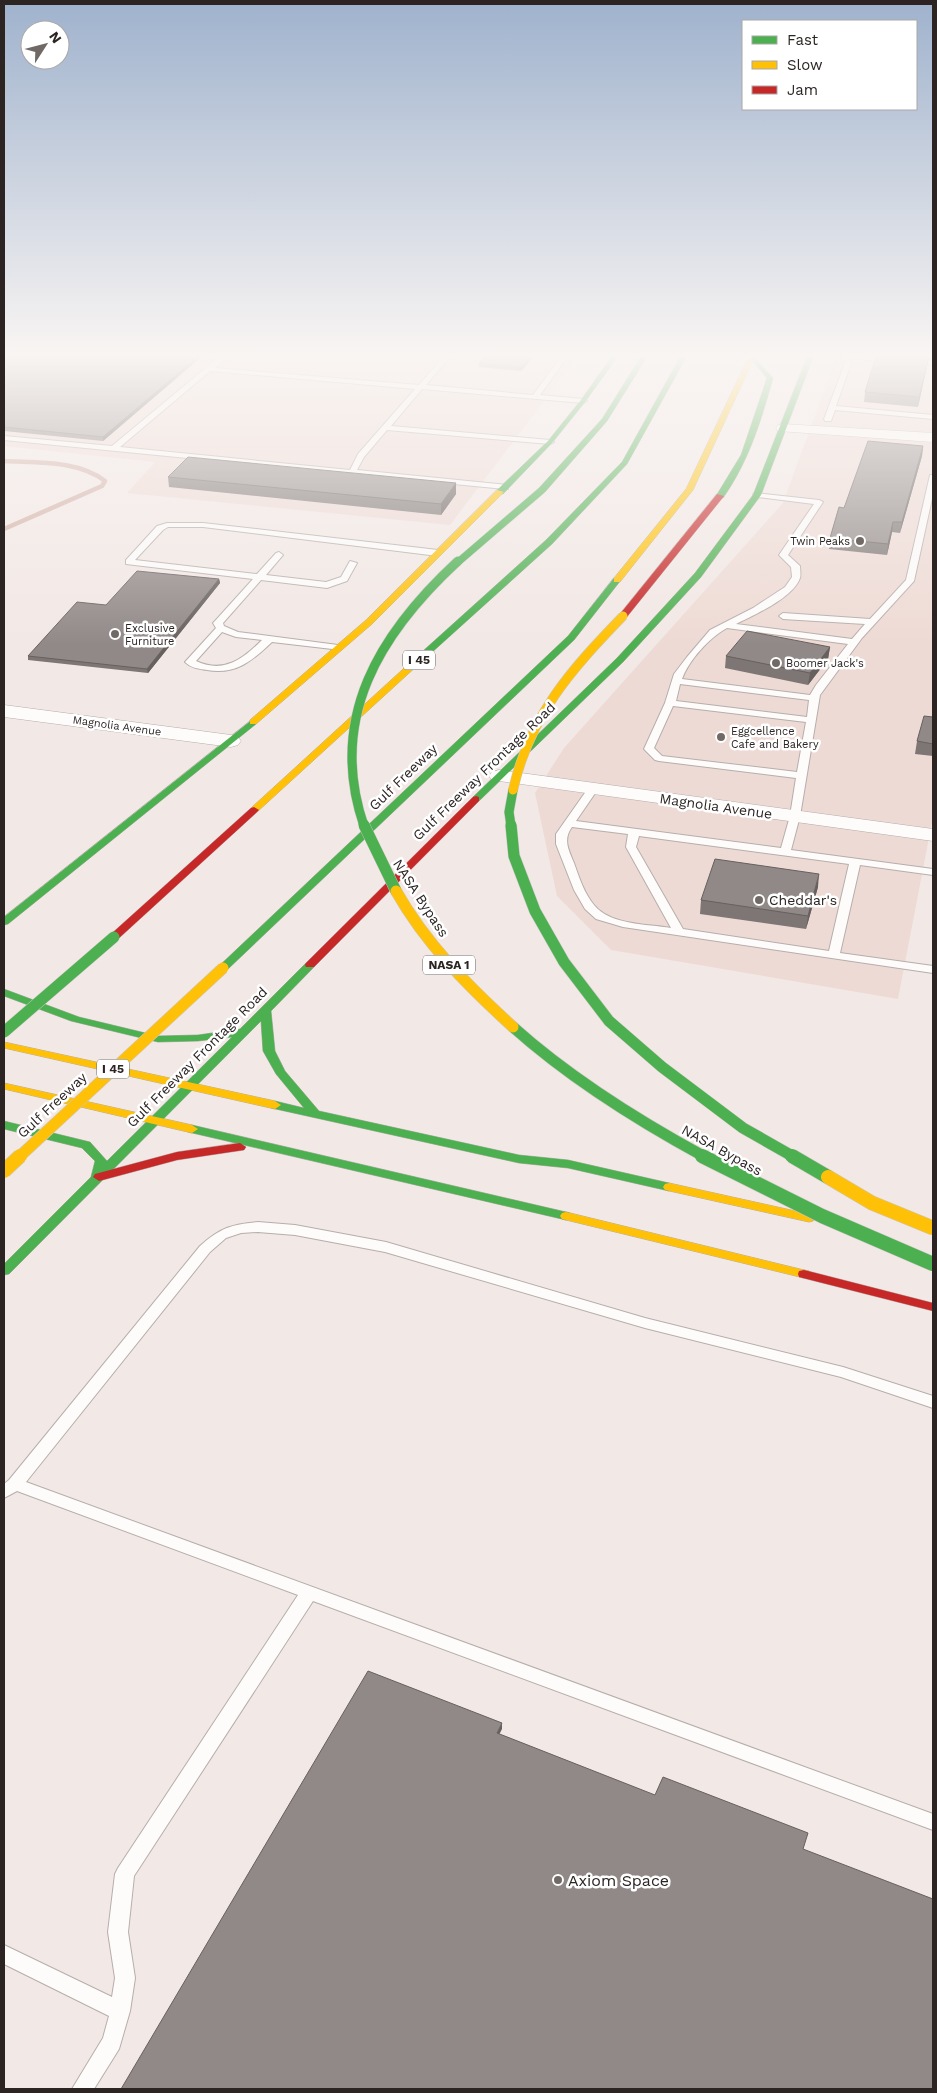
<svg xmlns="http://www.w3.org/2000/svg" width="937" height="2093" font-family="'Work Sans',sans-serif">
<style>
.built{fill:#eedad4}
.lines{fill:none;stroke-linecap:round;stroke-linejoin:round}
.stream{stroke:#d2aea5;stroke-width:4.5}
.lane-casing{stroke:#b6aeab;stroke-width:2}
.street-casing{stroke:#b6aeab;stroke-width:1}
.fast-casing{stroke:#b6aeab;stroke-width:1}
.slow-casing{stroke:#b6aeab;stroke-width:1}
.jam-casing{stroke:#b6aeab;stroke-width:1}
.lane{fill:#fdfcfb;fill-rule:evenodd}
.street{fill:#fdfcfb;fill-rule:evenodd}
.fast{fill:#4caf50;fill-rule:evenodd}
.slow{fill:#ffc107;fill-rule:evenodd}
.jam{fill:#c62828;fill-rule:evenodd}
.fast-bridge-far3-casing{stroke:#ccc7c5;stroke-width:8;stroke-linecap:butt}
.fast-bridge-far2-casing{stroke:#ccc7c5;stroke-width:10;stroke-linecap:butt}
.fast-bridge-far1-casing{stroke:#ccc7c5;stroke-width:12;stroke-linecap:butt}
.fast-bridge-casing{stroke:#ccc7c5;stroke-width:15;stroke-linecap:butt}
.slow-bridge-far2-casing{stroke:#ccc7c5;stroke-width:10;stroke-linecap:butt}
.slow-bridge-far1-casing{stroke:#ccc7c5;stroke-width:12;stroke-linecap:butt}
.slow-bridge-casing{stroke:#ccc7c5;stroke-width:15;stroke-linecap:butt}
.fast-bridge-far3{stroke:#4caf50;stroke-width:7}
.fast-bridge-far2{stroke:#4caf50;stroke-width:9}
.fast-bridge-far1{stroke:#4caf50;stroke-width:11}
.fast-bridge{stroke:#4caf50;stroke-width:14}
.slow-bridge-far2{stroke:#ffc107;stroke-width:9}
.slow-bridge-far1{stroke:#ffc107;stroke-width:11}
.slow-bridge{stroke:#ffc107;stroke-width:14}
.wall{fill:#7d7674}
.shaded-wall{fill:#66605e}
.building{fill:#918987;stroke:#66605e}
.poi-dot{fill:#716966;stroke:#fff;stroke-width:2}
.labels{text-anchor:middle;dominant-baseline:central;stroke-width:5;stroke-linejoin:round;paint-order:stroke}
.far-poi-label{font-size:11px;fill:#2b2422;stroke:#fff;text-anchor:start}
.far-street-label{font-size:11px;fill:#2b2422;stroke:#fff}
.shield{fill:#fff;stroke:#6b6664;stroke-width:1}
.shield-label{font-size:12px;font-weight:bold;fill:#2b2422}
.street-label{font-size:14px;fill:#2b2422;stroke:#fff}
.poi-label{font-size:14px;fill:#2b2422;stroke:#fff;text-anchor:start}
.near-poi-label{font-size:16px;fill:#2b2422;stroke:#fff;text-anchor:start}
</style>
<rect width="100%" height="100%" fill="#f2e8e5"/>
<g class="built">
<path d="M4 352H581L450 525 127 493 155 462 4 446Z"/>
<path d="M838 352H933V817L898 999 611 950 557 896 535 793 564 748 783 503Z"/>
</g>
<g class="lines">
<path class="stream" d="M4 461C37 463 78 460 105 481L102 486 4 529"/>
<g class="lane-casing">
<g id="lane">
<path d="M225 352H232L215 368 419 385 448 352H454L426 385 533 395 565 352H571L540 395 583 399 587 401 583 403 422 389 391 426 550 440 554 442 550 444 387 430 364 457 357 470 508 485V489H505L4 440V436L112 446ZM210 371 415 389 358 454 350 470 120 447Z"/>
<path d="M842 352H848V354L891 358 894 360 891 362 849 358 851 363 836 406 933 415V419L835 410 831 421H825L824 419 845 363 841 356Z"/>
<path d="M911 359 933 361V365L909 362V360Z"/>
<path d="M930 475H933V494L914 581 862 638 820 695 800 816 791 850 933 869V875L860 865 840 953 933 966V973L623 927 596 919 585 909 574 890 556 844V834L589 787 593 786 598 789 576 821 781 848 790 816 796 778 659 761 655 760 644 749 665 703 674 674 687 657 710 630 753 608 785 587 792 577 791 567 779 555 814 504 757 497 753 495 754 493 819 500 823 502 788 555 800 566C800 569 801 575 800 578 793 598 754 615 736 624L852 639 865 624 783 619 779 616 783 613 870 619 906 580ZM727 628 848 644 816 685 810 695 682 679C689 660 709 638 727 628ZM680 684 809 700 807 717 676 701ZM673 706 806 722 797 772 662 756 654 748ZM572 827 628 834 626 847 671 928C647 924 610 925 594 905 584 893 579 877 574 863 568 849 563 839 572 827ZM639 836 849 864 829 951 683 929 636 847Z"/>
<path d="M167 523H203L438 550 442 553 438 556 203 527H168L163 530 135 560 257 574 276 553 279 552 283 555 266 575 326 582 341 577 350 561 357 563 347 581 327 588 261 580 223 623 224 626 238 632 338 645 341 646V650L272 642C252 661 236 675 207 670 199 669 191 668 185 662L216 628 213 623 215 621 253 579 126 564V560L157 526ZM222 632 236 637 262 640C243 659 224 674 196 661Z"/>
<path d="M258 1222 295 1225 386 1242 645 1318 843 1367 933 1396V1408L841 1377 645 1328 385 1252 295 1235 258 1232 241 1233 226 1238 210 1252 26 1482 933 1814V1830L313 1601 134 1876 128 1932 135 1978 130 2011 119 2049 94 2089H72L103 2038 109 2016 4 1964V1945L112 1997 115 1978 108 1932 115 1874 118 1868 298 1595 17 1491 4 1498V1484L9 1480 200 1246C220 1228 232 1224 258 1222Z"/>
</g>
</g>
<g class="street-casing">
<g id="street">
<path d="M783 424 933 433V442L778 431 776 428 778 425Z"/>
<path d="M4 705 231 735 238 737 241 741 238 745 231 747 4 717Z"/>
<path d="M499 770 933 829V841L492 780 489 776 492 772Z"/>
</g>
</g>
<g class="fast-casing">
<g id="fast">
<path d="M615 352H621L585 402 552 443 503 494H497V490L548 441 581 400Z"/>
<path d="M644 352H650L607 421 545 492H539V488L602 419Z"/>
<path d="M683 352H689L627 464 552 544 419 664H413V660L546 540 622 462Z"/>
<path d="M809 352H815L761 495 701 577 623 662 479 801H473V797L617 658 695 573 753 495Z"/>
<path d="M752 355 773 378C761 421 749 461 723 498H720L716 496 741 455 767 378 749 357Z"/>
<path d="M614 578 621 580 574 640 227 970H219L218 968 219 966 568 636Z"/>
<path d="M253 719 257 722 256 724 8 924 4 925V917Z"/>
<path d="M310 962 314 963 315 965 314 967 271 1011 275 1051 285 1071 319 1111 519 1155 568 1160 669 1183 675 1187 669 1191 568 1168 519 1163 271 1108 269 1105 275 1101 304 1108 276 1074 263 1051 261 1021 9 1274 4 1275V1264L91 1177 95 1161 82 1148 4 1129V1121L90 1142 107 1161 232 1037 198 1041 158 1042 71 1021 4 996V989L79 1017 158 1036 198 1035 240 1029 306 963Z"/>
<path d="M192 1125 566 1212 570 1213 572 1216 570 1219 566 1220 188 1132 186 1129Z"/>
</g>
</g>
<g class="slow-casing">
<g id="slow">
<path d="M751 352H757L693 490 620 582H614V578L686 489Z"/>
<path d="M497 490 504 492 372 624 256 724H250V720L366 620Z"/>
<path d="M416 659 420 662 419 664 257 812H251V808L413 660Z"/>
<path d="M4 1042 275 1101 281 1105 275 1109 4 1048Z"/>
<path d="M4 1083 192 1125 198 1129 192 1133 4 1089Z"/>
<path d="M669 1183 809 1214 813 1215 815 1218 813 1221 809 1222 665 1190 663 1187 665 1184Z"/>
<path d="M566 1212 804 1270 809 1271 810 1274 809 1277 804 1278 562 1219 560 1216 562 1213Z"/>
</g>
</g>
<g class="jam-casing">
<g id="jam">
<path d="M717 494 724 496 626 618H620V614Z"/>
<path d="M476 796 479 797V801L314 967H306L305 965 306 963 473 797Z"/>
<path d="M254 807 259 810 257 812 118 939H110L109 937 110 935 251 808Z"/>
<path d="M240 1143 246 1147 244 1150 177 1160 99 1181 93 1177 95 1174 177 1152Z"/>
<path d="M804 1270 933 1303V1311L799 1277 798 1274 799 1271Z"/>
</g>
</g>
<use href="#lane" class="lane"/>
<use href="#street" class="street"/>
<use href="#fast" class="fast"/>
<use href="#slow" class="slow"/>
<use href="#jam" class="jam"/>
<g class="fast-bridge-far3-casing">
<path id="fast-bridge-far3" d="M457 563 542 490"/>
</g>
<g class="fast-bridge-far2-casing">
<g id="fast-bridge-far2">
<path d="M364 826C327 718 380 633 458 561"/>
<path d="M511 826 509 812 513 790"/>
</g>
</g>
<g class="fast-bridge-far1-casing">
<g id="fast-bridge-far1">
<path d="M364 825 396 891"/>
<path d="M511 825 514 856 535 911 564 962 609 1021 662 1067 743 1128 794 1157"/>
<path d="M513 1027C571 1079 637 1120 705 1157"/>
<path d="M4 1032 114 937"/>
</g>
</g>
<g class="fast-bridge-casing">
<g id="fast-bridge">
<path d="M702 1156 822 1216 933 1264"/>
<path d="M792 1156 828 1177"/>
</g>
</g>
<g class="slow-bridge-far2-casing">
<path id="slow-bridge-far2" d="M513 790C530 715 571 670 623 616"/>
</g>
<g class="slow-bridge-far1-casing">
<g id="slow-bridge-far1">
<path d="M396 891C426 944 468 986 513 1027"/>
<path d="M19 1157 223 968"/>
</g>
</g>
<g class="slow-bridge-casing">
<g id="slow-bridge">
<path d="M4 1171 20 1156"/>
<path d="M828 1177 872 1203 933 1228"/>
</g>
</g>
<use href="#fast-bridge-far3" class="fast-bridge-far3"/>
<use href="#fast-bridge-far2" class="fast-bridge-far2"/>
<use href="#fast-bridge-far1" class="fast-bridge-far1"/>
<use href="#fast-bridge" class="fast-bridge"/>
<use href="#slow-bridge-far2" class="slow-bridge-far2"/>
<use href="#slow-bridge-far1" class="slow-bridge-far1"/>
<use href="#slow-bridge" class="slow-bridge"/>
</g>
<g class="wall">
<path d="M4 352H207L103 441 4 431Z"/>
<path d="M538 352 521 371 479 367V363Z"/>
<path d="M879 352H931L929 359H928L927 366 918 407 864 402 865 392Z"/>
<path d="M923 446 922 456 900 533 892 532 887 555 829 549 830 538 844 508Z"/>
<path d="M168 477 456 494 441 515 169 487Z"/>
<path d="M219 579 220 583 148 673 28 660V656L106 605Z"/>
<path d="M830 647 828 659 808 685 725 668 726 656Z"/>
<path d="M933 717V756L915 754 917 741Z"/>
<path d="M818 887 806 929 700 914 701 900Z"/>
</g>
<g class="shaded-wall">
<path d="M203 352H207L103 441V437Z"/>
<path d="M535 352H538L521 371V368Z"/>
<path d="M929 357 927 366 918 407 919 397Z"/>
<path d="M923 446 922 456 900 533 902 522Z"/>
<path d="M456 483V494L441 515V504Z"/>
<path d="M893 522 892 532 887 555 888 544Z"/>
<path d="M219 579 220 583 148 673 147 669Z"/>
<path d="M830 647 828 659 808 685 810 673Z"/>
<path d="M819 874 818 887 806 929 808 916Z"/>
<path d="M502 1723V1729L497 1739V1733Z"/>
</g>
<g class="building">
<path d="M4 352H203L103 437 4 427Z"/>
<path d="M490 352H535L521 368 479 363Z"/>
<path d="M877 353 929 357 919 397 865 392Z"/>
<path d="M868 441 923 446 902 522H893L888 544 830 538 839 507 844 508Z"/>
<path d="M188 457 456 483 441 504 168 477Z"/>
<path d="M137 571 219 579 147 669 28 656 77 602 106 605Z"/>
<path d="M747 631 830 647 810 673 726 656Z"/>
<path d="M924 716 933 717V744L917 741Z"/>
<path d="M715 859 819 874 808 916 701 900Z"/>
<path d="M368 1671 502 1723 497 1733 655 1795 663 1777 808 1833 803 1849 933 1899V2089H121Z"/>
</g>
<linearGradient id="sky" x2="0" y2="1"><stop stop-color="#9fb2cd"/><stop offset="0.55" stop-color="#f9f5f3"/><stop offset="1" stop-color="#f9f5f3" stop-opacity="0"/></linearGradient>
<rect width="937" height="645" fill="url(#sky)"/>
<g class="poi-dot">
<circle cx="860" cy="541" r="5"/>
<circle cx="115" cy="634" r="5"/>
<circle cx="776" cy="663" r="5"/>
<circle cx="721" cy="737" r="5"/>
<circle cx="759" cy="900" r="5"/>
<circle cx="558" cy="1880" r="5"/>
</g>
<g class="labels">
<g class="far-poi-label">
<text x="850" y="541" text-anchor="end">Twin Peaks</text>
<text x="125" y="628">Exclusive<tspan x="125" dy="13">Furniture</tspan></text>
<text x="786" y="663">Boomer Jack's</text>
<text x="731" y="731">Eggcellence<tspan x="731" dy="13">Cafe and Bakery</tspan></text>
</g>
<g class="far-street-label">
<text transform="translate(117 726) rotate(8)">Magnolia Avenue</text>
</g>
<g class="shield">
<rect x="403" y="650.5" width="32" height="19" rx="4"/>
<rect x="423" y="955.5" width="52" height="19" rx="4"/>
<rect x="97" y="1059.5" width="32" height="19" rx="4"/>
</g>
<g class="shield-label">
<text x="419" y="660">I 45</text>
<text x="449" y="965">NASA 1</text>
<text x="113" y="1069">I 45</text>
</g>
<g class="street-label">
<text transform="translate(484 771) rotate(-44)">Gulf Freeway Frontage Road</text>
<text transform="translate(403 777) rotate(-44)">Gulf Freeway</text>
<text transform="translate(716 806) rotate(8)">Magnolia Avenue</text>
<text transform="translate(421 898) rotate(57)">NASA Bypass</text>
<text transform="translate(197 1057) rotate(-45)">Gulf Freeway Frontage Road</text>
<text transform="translate(52 1105) rotate(-43)">Gulf Freeway</text>
<text transform="translate(722 1150) rotate(29)">NASA Bypass</text>
</g>
<g class="poi-label">
<text x="769" y="900">Cheddar's</text>
</g>
<g class="near-poi-label">
<text x="568" y="1880">Axiom Space</text>
</g>
</g>
<rect width="937" height="2093" fill="none" stroke="#2b2422" stroke-width="10"/>
<rect x="742" y="20" width="175" height="90" fill="#ffffff" stroke="#aaa7a7"/>
<rect x="752" y="36" width="25" height="8" fill="#4caf50" stroke="#aaa7a7"/>
<text x="787" y="45" font-size="15" fill="#2b2422">Fast</text>
<rect x="752" y="61" width="25" height="8" fill="#ffc107" stroke="#aaa7a7"/>
<text x="787" y="70" font-size="15" fill="#2b2422">Slow</text>
<rect x="752" y="86" width="25" height="8" fill="#c62828" stroke="#aaa7a7"/>
<text x="787" y="95" font-size="15" fill="#2b2422">Jam</text>
<g transform="translate(45 45) rotate(54)"><circle r="24" fill="#ffffff" stroke="#aaa7a7"/>
<path d="M0-4L9 19L0 12L-9 19Z" fill="#716966"/>
<text y="-8" font-size="14" font-weight="bold" text-anchor="middle" fill="#2b2422">N</text>
</g>
</svg>
